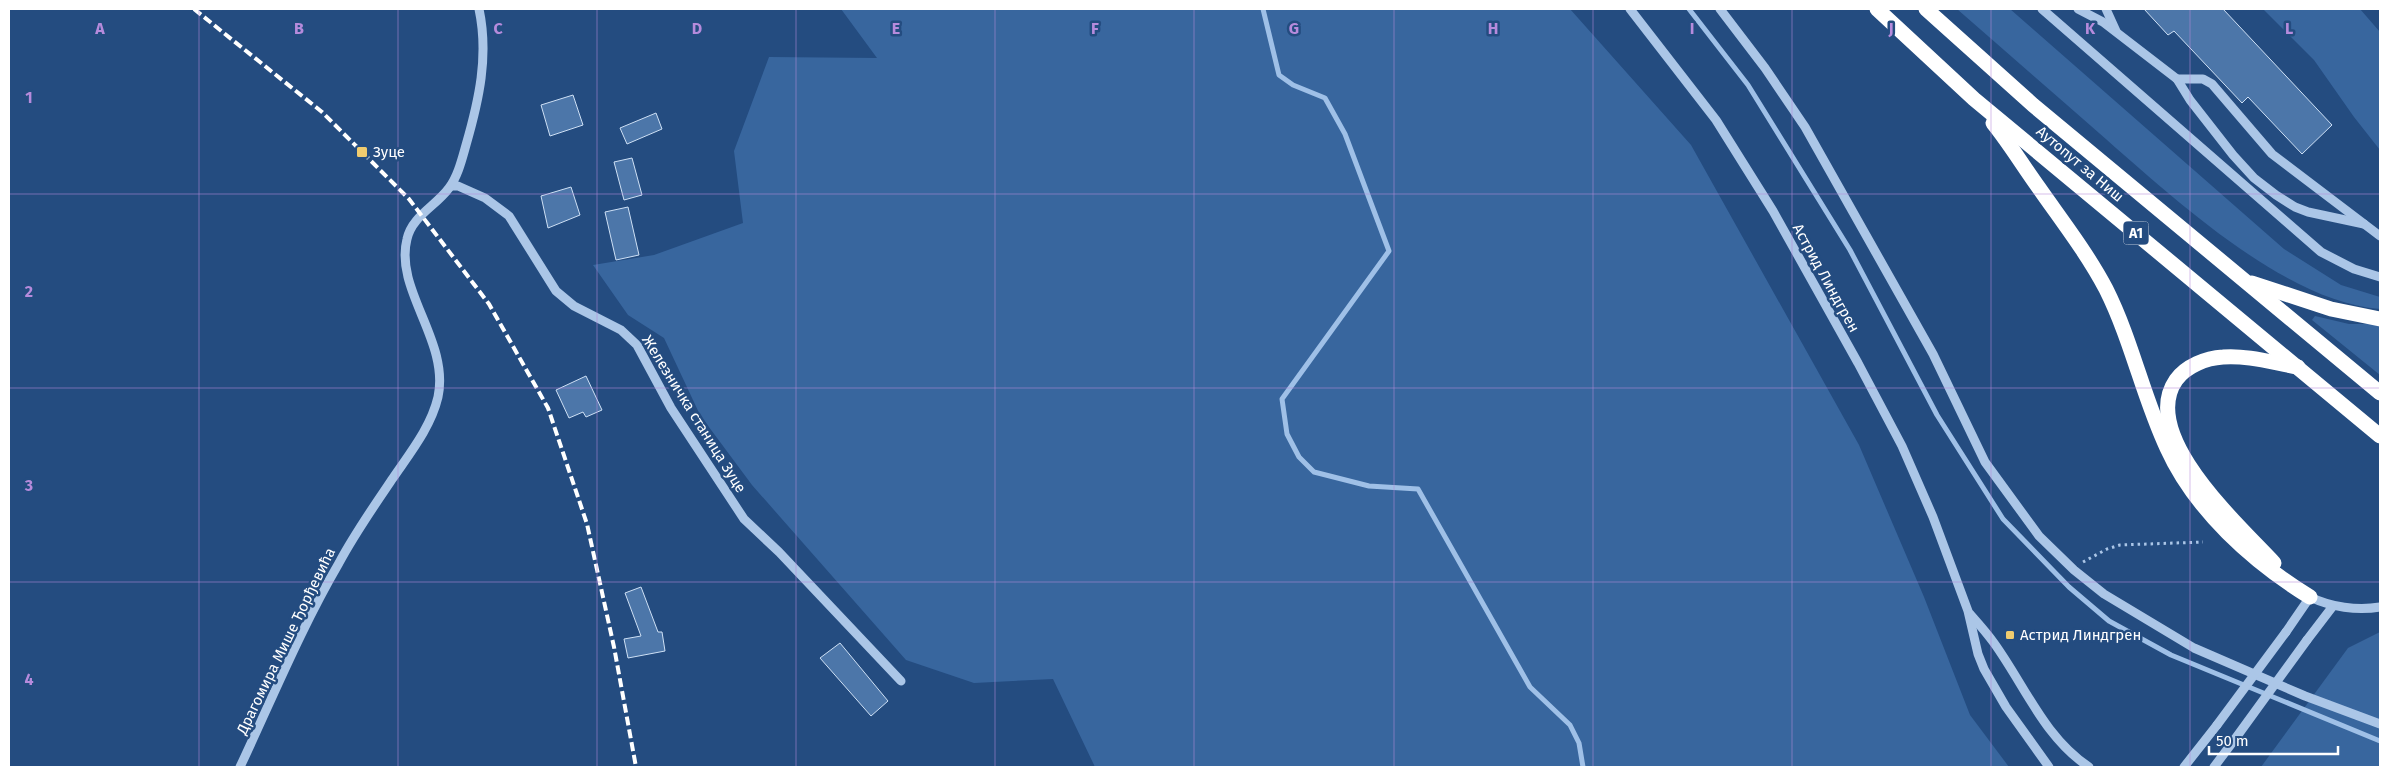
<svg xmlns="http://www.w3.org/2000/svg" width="2389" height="776" font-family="'Fira Sans',sans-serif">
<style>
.green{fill:#38669e}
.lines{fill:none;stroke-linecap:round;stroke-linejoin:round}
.stream{stroke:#9fc0e7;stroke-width:5}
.building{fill:#4c76a9;stroke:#cee0f5}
.path{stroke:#abc6e7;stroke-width:3;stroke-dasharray:2.5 4;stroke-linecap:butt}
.minor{stroke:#abc6e7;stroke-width:9}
.highway{stroke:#fff;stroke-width:15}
.rail{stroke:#fff;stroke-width:4;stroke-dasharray:9 4;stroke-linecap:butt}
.minor-bridge{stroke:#abc6e7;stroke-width:9}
.grid{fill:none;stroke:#b68bdc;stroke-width:1;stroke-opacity:0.55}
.poi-dot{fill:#f1cc6f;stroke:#244c80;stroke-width:2}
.labels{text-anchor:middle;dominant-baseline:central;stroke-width:5;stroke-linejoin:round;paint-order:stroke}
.shield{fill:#244c80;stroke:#bdc9d9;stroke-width:1}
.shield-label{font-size:14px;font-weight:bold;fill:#fff}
.poi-label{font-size:15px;fill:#fff;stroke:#244c80;text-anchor:start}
.street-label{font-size:15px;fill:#fff;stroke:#244c80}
.grid-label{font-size:16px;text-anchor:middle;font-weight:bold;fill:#b68bdc;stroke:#244c80;stroke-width:5;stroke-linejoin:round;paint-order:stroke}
</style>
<rect width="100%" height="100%" fill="#244c80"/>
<g class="green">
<path d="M841 9H1570L1691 145 1859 445 1924 597 1970 715 2009 767H1095L1053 679 974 683 906 660 752 485 700 415 664 338 628 315 593 265 654 255 743 223 734 151 769 57 877 58Z"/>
<path d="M1957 9H2010L2284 249 2341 285 2380 297V309C2284 302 2170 195 2099 133 2052 92 2004 50 1957 9Z"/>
<path d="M2263 9H2360L2380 32V150L2354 117 2314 60Z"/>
<path d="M2315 316 2349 324H2380V375L2312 320Z"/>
<path d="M2380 632V767H2261L2348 648Z"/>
</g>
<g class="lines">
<g class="stream">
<path d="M1263 9 1279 75 1293 85 1325 98 1345 134 1389 251 1282 399 1287 434 1299 457 1314 472 1369 486 1418 489 1530 687 1570 725 1579 743 1583 767"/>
<path d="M1689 9 1748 85 1850 250 1937 415 2003 519 2069 587 2109 621 2171 655 2380 741"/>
</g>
</g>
<g class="building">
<path d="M2144 9H2223L2332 125 2302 154 2248 97 2242 103 2174 31 2168 35Z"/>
<path d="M573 95 583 125 550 136 541 105Z"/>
<path d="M656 113 662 129 627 144 620 128Z"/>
<path d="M632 158 642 195 624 200 614 162Z"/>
<path d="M571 187 580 215 548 228 541 196Z"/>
<path d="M628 207 639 255 616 260 605 212Z"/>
<path d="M586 376 602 410 586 417 583 412 569 418 556 390Z"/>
<path d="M641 587 658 632H662L665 651 628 658 624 639 641 636 625 593Z"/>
<path d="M840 643 888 701 871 716 820 658Z"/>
</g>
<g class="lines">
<path class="path" d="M2083 562 2107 549 2120 545 2203 542"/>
<g class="minor">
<path d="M1630 9 1716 120 1773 211 1858 363 1902 446 1933 517 1968 611 1978 654 1984 669 2006 707 2049 767"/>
<path d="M1720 9 1765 68 1805 127 1933 354 1985 462 2039 536 2074 570 2104 594 2194 648 2305 696 2380 724"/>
<path d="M2042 9 2321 252 2354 269 2380 277"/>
<path d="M2078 9 2103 22 2177 79 2190 100 2233 155 2254 178 2276 195 2295 207 2308 212 2364 224"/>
<path d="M2106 9 2116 31"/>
<path d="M2177 79H2203L2212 84 2272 154 2380 236"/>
<path d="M451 186H458L485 198 509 216 556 291 574 306 621 330 637 345 671 408 744 519 779 552 901 681"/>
<path d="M1970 614C1978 623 1987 633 1994 643 2025 686 2044 737 2089 767"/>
<path d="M2286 632 2310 597C2331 607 2357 611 2380 607"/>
<path d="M2307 640 2333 606"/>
<path d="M240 767C272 699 301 628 339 563 355 533 374 506 393 478 410 453 431 427 438 397 450 341 394 290 407 239 412 216 436 206 449 188 458 176 462 159 466 145 479 100 489 56 479 9"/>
<path d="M2184 767 2217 725"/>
<path d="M2214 767 2235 739"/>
</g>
<g class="highway">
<path d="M1877 9 1974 99 2380 436"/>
<path d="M1926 9 2033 105 2380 393"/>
<path d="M1993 123C2010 144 2023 166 2039 188 2062 221 2087 253 2106 289 2132 341 2143 397 2167 448 2195 510 2253 562 2310 597"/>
<path d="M2252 283 2331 309 2380 319"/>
<path d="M2274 563C2239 525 2138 435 2176 380 2186 366 2206 358 2223 357 2247 355 2274 363 2298 367"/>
</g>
<path class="rail" d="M194 9 322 112 409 199 489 304 548 408 587 524 614 647 636 767"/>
<g class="minor-bridge">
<path d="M2217 725 2286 632"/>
<path d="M2235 739 2307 640"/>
</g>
</g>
<path class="grid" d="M199 9V767M398 9V767M597 9V767M796 9V767M995 9V767M1194 9V767M1394 9V767M1593 9V767M1792 9V767M1991 9V767M2190 9V767M9 194H2380M9 388H2380M9 582H2380"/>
<g class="poi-dot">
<rect x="356" y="146" width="12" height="12" rx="2.5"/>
<rect x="2005" y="630" width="10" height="10" rx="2.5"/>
</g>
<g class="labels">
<rect class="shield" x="2123.5" y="221.5" width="25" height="23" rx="4"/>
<g class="shield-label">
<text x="2136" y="233">A1</text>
</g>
<g class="poi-label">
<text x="373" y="152">Зуце</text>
<text x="2020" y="635">Астрид Линдгрен</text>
</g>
<g class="street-label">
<text transform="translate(2080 164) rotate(40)">Аутопут за Ниш</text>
<text transform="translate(1826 278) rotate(61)">Астрид Линдгрен</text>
<text transform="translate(694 414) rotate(58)">Железничка станица Зуце</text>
<text transform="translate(286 641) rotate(-64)">Драгомира Мише Ђорђевића</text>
</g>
</g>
<g class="grid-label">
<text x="100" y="34">A</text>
<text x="299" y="34">B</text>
<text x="498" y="34">C</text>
<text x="697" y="34">D</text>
<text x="896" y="34">E</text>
<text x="1095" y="34">F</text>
<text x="1294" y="34">G</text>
<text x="1493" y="34">H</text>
<text x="1692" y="34">I</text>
<text x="1891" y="34">J</text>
<text x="2090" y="34">K</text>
<text x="2289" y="34">L</text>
<text x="29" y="103">1</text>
<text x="29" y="297">2</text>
<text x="29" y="491">3</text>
<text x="29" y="685">4</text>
</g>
<rect width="2389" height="776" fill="none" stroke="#ffffff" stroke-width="20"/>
<path d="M2209 746v8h129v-8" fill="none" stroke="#ffffff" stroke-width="2.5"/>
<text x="2216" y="746" font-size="15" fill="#ffffff" stroke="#244c80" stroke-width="4" paint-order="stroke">50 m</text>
</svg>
